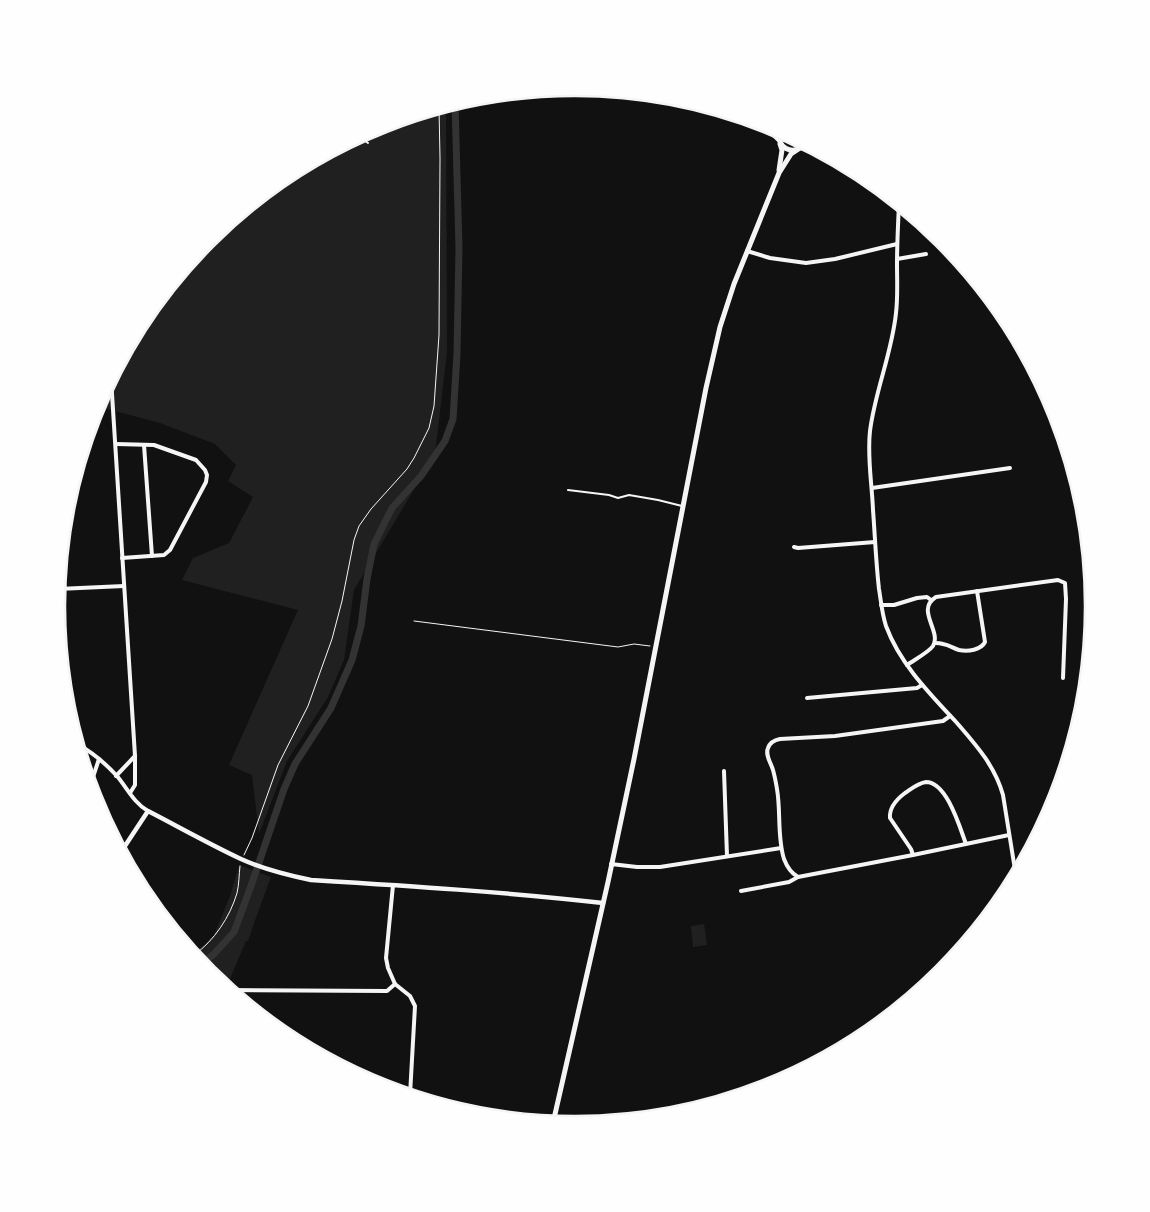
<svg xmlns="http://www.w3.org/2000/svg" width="1150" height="1212" font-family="Inter,sans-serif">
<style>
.green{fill:#202020}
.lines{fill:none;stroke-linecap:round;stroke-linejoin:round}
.canal{stroke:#333;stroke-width:7}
.building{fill:#d3d3d3}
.path{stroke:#f5f5f5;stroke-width:1}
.service{stroke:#f5f5f5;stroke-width:2}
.minor{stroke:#f5f5f5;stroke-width:4}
.tertiary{stroke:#f5f5f5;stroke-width:4.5}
.secondary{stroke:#f5f5f5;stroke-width:5}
.rim{fill:none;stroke:#f5f5f5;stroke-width:2.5}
</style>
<rect width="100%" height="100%" fill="#111"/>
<g class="green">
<path d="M446 106 447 352 435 454 354 590 344 660 328 697 287 761 259 834 252 775 229 765 298 610 182 580 193 558 229 543 253 497 228 481 236 465 215 444 160 423 96 406 144 318 208 239 287 175 377 127Z"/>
<path d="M239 865 271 877 254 923 248 941H246L227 986 225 987 208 973 192 953 203 946 214 935 230 896Z"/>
<path d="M704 924 707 945 693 947 691 926Z"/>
</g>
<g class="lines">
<path class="canal" d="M201 964 214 954 234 932 251 886 284 789 295 764 331 708 352 660 361 626 367 579 374 544 392 508 421 476 445 441 453 419 457 354 459 248 455 103"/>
</g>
<path class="building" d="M385 124 386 126 368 138 367 137 365 138 363 134 377 127Z"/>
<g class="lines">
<g class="path">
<path d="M414 621 618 647 634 644 650 646"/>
<path d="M244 855 252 838 278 765 308 706 332 639 342 601 354 540 359 526 371 509 407 469 414 458 429 428 434 406 439 335 440 158 439 108"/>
<path d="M194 955C214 941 230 917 237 893 239 885 239 875 240 866"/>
</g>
<g class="service">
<path d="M359 136 368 143"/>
<path d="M568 490 609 495 618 498 629 495 658 500 682 506"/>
</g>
<g class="minor">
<path d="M899 204C898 224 897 244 897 264 897 280 898 297 896 313 892 353 875 391 870 431 867 457 872 484 873 510 875 536 876 563 879 589 881 601 882 614 886 626 900 664 930 694 957 723 976 745 995 766 1003 795L1016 876"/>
<path d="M747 251 770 258 806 263 835 259 897 244"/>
<path d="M897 259 926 254"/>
<path d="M111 378 135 756V785L130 793"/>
<path d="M116 444 154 445 196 460 205 470 207 475 206 482 170 550 164 555 122 558"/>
<path d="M144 445 152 556"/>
<path d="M872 488 1010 468"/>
<path d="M794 547 798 548 875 542"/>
<path d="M58 589 124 586"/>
<path d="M881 605H894L917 598 927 597 931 600"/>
<path d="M935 643C937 643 940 643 943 644 949 645 953 648 959 650 968 652 981 650 985 642L977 591"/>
<path d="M907 665C914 660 929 652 933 646 942 631 915 610 936 597L1058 580 1065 583 1066 599 1063 678"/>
<path d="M807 698 917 688 922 685"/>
<path d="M77 744C92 752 105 763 117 776 127 788 134 803 148 811"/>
<path d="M724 771 727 856"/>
<path d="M116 776 135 756"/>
<path d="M90 786 99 759"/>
<path d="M913 855 911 849 890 818C889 807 897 799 905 793 911 789 918 783 926 782 947 782 960 828 966 844"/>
<path d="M611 864 637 867H660L781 848"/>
<path d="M798 877C791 873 787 867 784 859 777 837 781 812 777 789 776 783 775 777 773 770 771 763 765 755 768 748 770 742 775 740 780 739L835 736 943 721 950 716"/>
<path d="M393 885 386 958 388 968 395 984 410 996 415 1006 410 1095"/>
<path d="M741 891 789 882 798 877 913 855 1009 835"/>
<path d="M229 990 387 991 395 984"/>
</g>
<path class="tertiary" d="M121 852 148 811C179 827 209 844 241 859 263 869 287 875 311 880 409 886 506 892 603 903"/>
<g class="secondary">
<path d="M681 99 759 125 769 130 778 139"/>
<path d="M779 129C775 148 793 157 806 144"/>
<path d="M779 170 782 150 780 144"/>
<path d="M553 1123 608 882 634 759 706 388 720 327 734 284 779 173 791 154 797 150"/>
</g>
</g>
<path d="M0 0H1150V1212H0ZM65 606a510 510 0 1 1 1020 0a510 510 0 1 1-1020 0Z" fill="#fefefe" fill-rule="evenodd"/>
<path class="rim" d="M65 606a510 510 0 1 1 1020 0a510 510 0 1 1-1020 0Z"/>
</svg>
